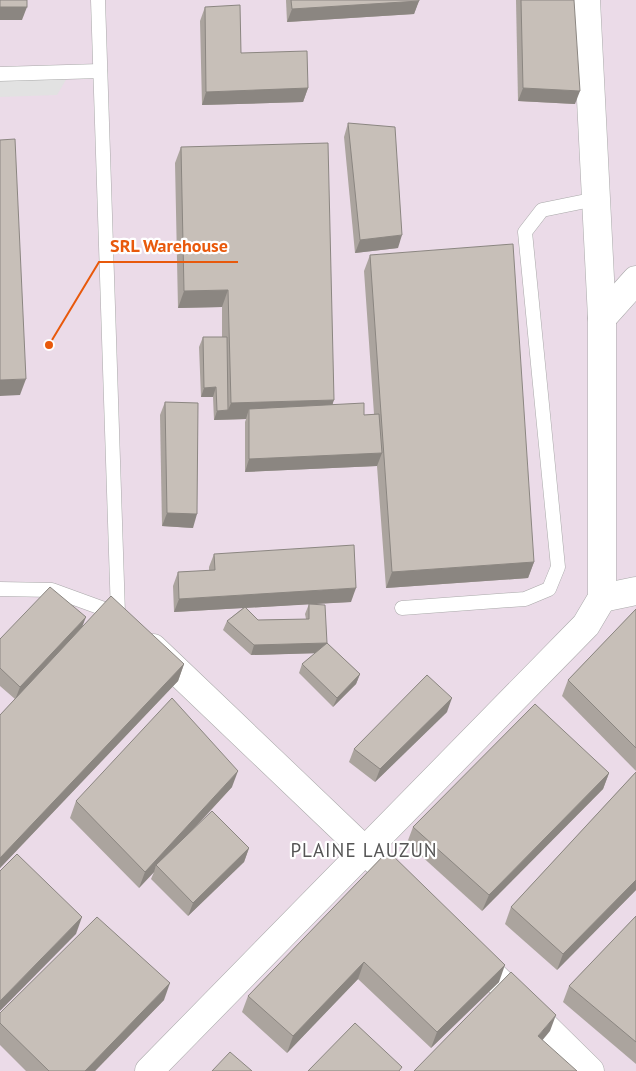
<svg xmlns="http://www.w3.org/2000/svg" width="636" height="1071" font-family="'PT Sans',sans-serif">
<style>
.industrial{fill:#ebdbe8}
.parking{fill:#e2e2e2}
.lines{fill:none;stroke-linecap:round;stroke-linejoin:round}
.service-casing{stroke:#a9a9a9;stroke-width:15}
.minor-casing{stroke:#a9a9a9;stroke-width:29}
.service{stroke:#fff;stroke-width:14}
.minor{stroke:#fff;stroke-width:28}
.wall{fill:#aba49e;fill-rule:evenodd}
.shaded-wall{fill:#8b8681}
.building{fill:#c7bfb8;stroke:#8b8681}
.labels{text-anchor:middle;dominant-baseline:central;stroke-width:4.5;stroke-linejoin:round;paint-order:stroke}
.quarter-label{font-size:19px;letter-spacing:1px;fill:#555;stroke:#fff}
.leader{fill:none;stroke:#e8590c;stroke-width:2}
.callout-dot{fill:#e8590c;stroke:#fff;stroke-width:2}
.callout-label{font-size:18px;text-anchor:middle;font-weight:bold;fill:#e8590c;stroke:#fff;stroke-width:4.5;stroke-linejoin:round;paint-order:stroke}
</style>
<rect width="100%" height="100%" fill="#f2efe9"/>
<rect class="industrial" x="0" y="0" width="636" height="1071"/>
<path class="parking" d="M67 78 57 95 0 97V79Z"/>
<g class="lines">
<g class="service-casing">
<g id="service">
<path d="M0 74 100 71"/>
<path d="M0 589 52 590 118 614 98 0"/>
<path d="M402 608 525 599 549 589 558 567 525 232 542 210 596 199"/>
</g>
</g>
<g class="minor-casing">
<g id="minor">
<path d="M602 318 636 280"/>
<path d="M602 598 636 591"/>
<path d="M153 648 377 862"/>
<path d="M472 955 590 1071"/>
<path d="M149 1071 586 625 602 598V318L586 0"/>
</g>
</g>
<use href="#service" class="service"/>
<use href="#minor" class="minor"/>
</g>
<g class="wall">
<path d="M286 0H419L414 14 287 22Z"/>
<path d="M516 0H574L575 104 518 101Z"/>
<path d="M205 7 241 53 308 88 303 102 202 105 200 21Z"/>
<path d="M348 123 398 248 355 253 344 137Z"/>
<path d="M181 147 333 404 364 415 374 414 364 271 370 255 534 562 528 578 386 588 377 466 245 472V422L246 419 214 420 213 397H201L199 347 203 337H222V307L178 308 175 163Z"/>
<path d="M165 402 193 528 162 526 160 415Z"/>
<path d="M214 554 351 602 309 604 327 643 360 674 356 684 333 707 299 673 302 664 315 653 251 655 223 630 227 621 243 608 174 612 173 586 178 572 209 571V567ZM309 604 305 614 306 619 258 620 246 608Z"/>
<path d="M636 609V771L562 696 568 680Z"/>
<path d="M82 627 184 664 178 681 0 868V715L15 699 0 686V639Z"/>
<path d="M447 712 375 782 349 762 354 749Z"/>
<path d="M636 772V890L557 970 505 924 511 907Z"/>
<path d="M609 773 603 789 482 911 407 843 413 827Z"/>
<path d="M232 787 192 831 249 848 244 862 188 916 151 879 154 872 139 888 70 818 76 801Z"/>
<path d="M388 851 499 982 431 1048 358 979 287 1053 242 1012 248 996Z"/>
<path d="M636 916V1064L563 1002 569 986Z"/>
<path d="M164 1000 95 1071H26L0 1045V1013Z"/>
</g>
<g class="shaded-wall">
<path d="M419 1 414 14 287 22 292 9Z"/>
<path d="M0 7H27L22 20H0Z"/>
<path d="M308 88 303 102 202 105 206 92Z"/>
<path d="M523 88 580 91 575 104 518 101Z"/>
<path d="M402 235 398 248 355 253 360 240Z"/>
<path d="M228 290 222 307 178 308 184 291Z"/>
<path d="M26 379 20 395 0 396V380Z"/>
<path d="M216 387 213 397H201L204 388Z"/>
<path d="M334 400 328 417 249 409 246 419 214 420 217 411 228 410 231 403Z"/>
<path d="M382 453 377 466 245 472 249 459Z"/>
<path d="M167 513 197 514 193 528 162 526Z"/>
<path d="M534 562 528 578 386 588 392 572Z"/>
<path d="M356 588 351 602 174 612 179 599Z"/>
<path d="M86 617 81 630 15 700 20 687Z"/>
<path d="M327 643 324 653 251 655 254 645Z"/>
<path d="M184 664 178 681 0 868V858Z"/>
<path d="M360 674 356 684 333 707 337 698Z"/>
<path d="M452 698 447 712 375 782 380 769Z"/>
<path d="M238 771 232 787 158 867 156 865 154 872 139 888 145 872Z"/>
<path d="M609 773 603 789 482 911 489 895Z"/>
<path d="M249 848 244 862 188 916 193 903Z"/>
<path d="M636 880V890L557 970 563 954Z"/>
<path d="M82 917 76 934 0 1011V1001Z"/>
<path d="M364 962 358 979 287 1053 293 1036Z"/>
<path d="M505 965 499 982 431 1048 437 1032Z"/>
<path d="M170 983 164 1000 95 1071H85Z"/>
<path d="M556 1015 550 1031 532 1053 538 1036Z"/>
</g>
<g class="building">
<rect x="0" y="0" width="27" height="7"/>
<path d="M291 0H419V1L292 9Z"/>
<path d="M521 0H574L580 91 523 88Z"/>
<path d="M240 5 241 53 307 51 308 88 206 92 205 7Z"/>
<path d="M348 123 395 127 402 235 360 240Z"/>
<path d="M15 139 26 379 0 380V140Z"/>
<path d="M328 143 334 400 231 403 228 290 184 291 181 147Z"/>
<path d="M513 244 534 562 392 572 370 255Z"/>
<path d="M203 337H227L228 410 217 411 216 387 204 388Z"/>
<path d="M165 402 198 403 197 514 167 513Z"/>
<path d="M364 403V415L379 414 382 453 249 459V409Z"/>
<path d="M354 545 356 588 179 599 178 572 215 570 214 554Z"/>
<path d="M50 587 86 617 20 687 0 668V639Z"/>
<path d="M111 596 184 664 0 858V715Z"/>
<path d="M309 604 325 605 327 643 254 645 227 621 245 607 258 620 309 619Z"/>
<path d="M636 609V748L568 680Z"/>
<path d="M327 643 360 674 337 698 302 664Z"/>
<path d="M427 675 452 698 380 769 354 749Z"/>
<path d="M172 698 238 771 145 872 76 801Z"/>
<path d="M535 704 609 773 489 895 413 827Z"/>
<path d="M636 772V880L563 954 511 907Z"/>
<path d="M212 811 249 848 193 903 156 865Z"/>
<path d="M388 851 505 965 437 1032 364 962 293 1036 248 996Z"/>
<path d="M17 854 82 917 0 1001V871Z"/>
<path d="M636 916V1042L569 986Z"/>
<path d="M97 917 170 983 85 1071H49L0 1023V1013Z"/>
<path d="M511 972 556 1015 538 1036 577 1071H414Z"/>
<path d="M355 1023 402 1067 399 1071H308Z"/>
<path d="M230 1052 252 1071H212Z"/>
</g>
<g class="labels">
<g class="quarter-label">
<text x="364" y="850">PLAINE LAUZUN</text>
</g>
</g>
<path class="leader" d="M49 345L99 262H238"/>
<circle class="callout-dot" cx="49" cy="345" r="5"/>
<g class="callout-label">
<text x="169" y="252">SRL Warehouse</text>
</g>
</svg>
